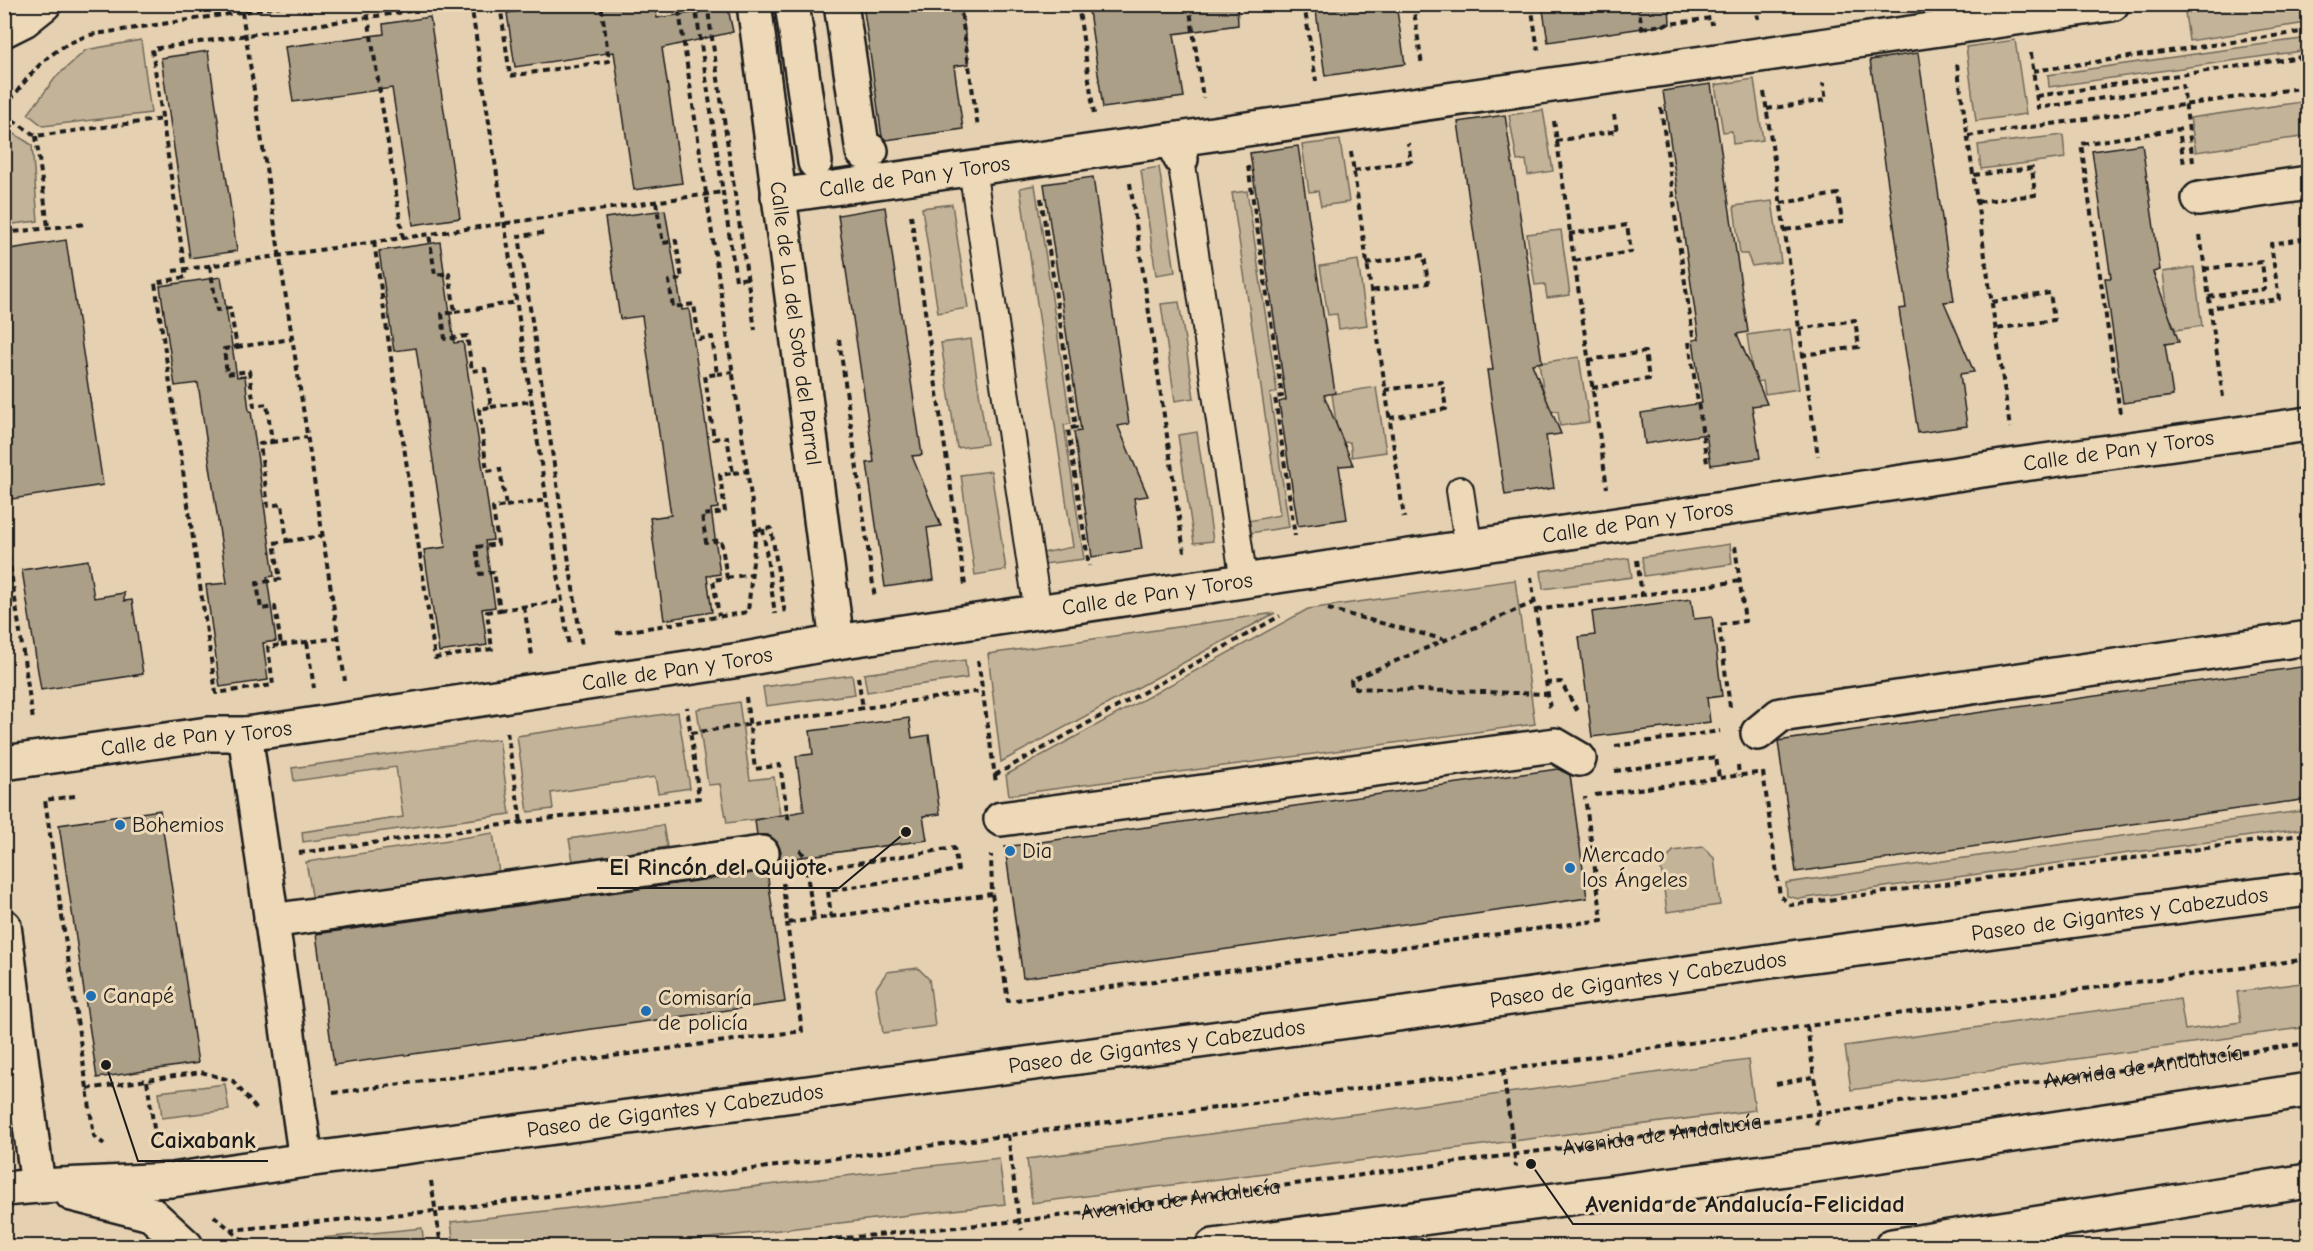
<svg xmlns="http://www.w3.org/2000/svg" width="2313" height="1251" font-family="'Comic Neue',sans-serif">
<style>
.green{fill:#c3b398;stroke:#70685a;stroke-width:1.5}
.building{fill:#ac9f88;stroke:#1c1c1c;stroke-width:1.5}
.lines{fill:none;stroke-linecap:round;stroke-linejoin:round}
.service-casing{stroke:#1c1c1c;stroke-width:30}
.pedestrian-casing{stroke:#1c1c1c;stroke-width:38}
.minor-casing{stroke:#1c1c1c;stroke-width:38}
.primary-casing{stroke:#1c1c1c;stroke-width:38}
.path{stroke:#1c1c1c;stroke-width:4;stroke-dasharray:6 4.5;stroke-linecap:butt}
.service{stroke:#edd9b7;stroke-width:26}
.pedestrian{stroke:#edd9b7;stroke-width:33}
.minor{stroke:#edd9b7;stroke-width:33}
.primary{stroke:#edd9b7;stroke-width:33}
.poi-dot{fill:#1f6fb2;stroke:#edd9b7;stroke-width:2}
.labels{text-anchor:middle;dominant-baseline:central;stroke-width:6;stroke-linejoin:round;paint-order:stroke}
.street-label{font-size:22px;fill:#1c1c1c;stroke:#edd9b7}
.poi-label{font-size:22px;fill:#1c1c1c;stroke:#edd9b7;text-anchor:start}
.leader{fill:none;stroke:#1c1c1c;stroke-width:2}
.callout-dot{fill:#1c1c1c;stroke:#edd9b7;stroke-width:2}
.callout-label{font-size:24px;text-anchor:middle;font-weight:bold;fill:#1c1c1c;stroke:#edd9b7;stroke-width:6;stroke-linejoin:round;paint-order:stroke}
</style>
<rect width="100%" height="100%" fill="#e5d1b1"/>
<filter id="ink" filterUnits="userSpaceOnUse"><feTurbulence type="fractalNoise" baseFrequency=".0167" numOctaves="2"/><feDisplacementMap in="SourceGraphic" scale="12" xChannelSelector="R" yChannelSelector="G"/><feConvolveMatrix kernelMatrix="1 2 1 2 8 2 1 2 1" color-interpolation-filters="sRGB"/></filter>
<g filter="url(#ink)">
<g class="green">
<path d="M2184 5H2304L2306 23 2189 41Z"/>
<path d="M2308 38V50L2049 87 2048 75Z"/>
<path d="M141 40 151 113 43 126 28 114 56 77 86 50Z"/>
<path d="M2015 40 2026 114 1976 121 1966 47Z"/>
<path d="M1754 79 1763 140 1733 144 1732 131 1723 132 1715 85Z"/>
<path d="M2308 101V136L2196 152 2190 118Z"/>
<path d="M1543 110 1553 171 1528 175 1526 160 1517 161 1509 115Z"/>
<path d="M10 131 32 145 38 221 5 225V141Z"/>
<path d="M2063 135 2065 158 1981 169 1978 145Z"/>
<path d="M1340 140 1349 202 1321 206 1318 191 1309 192 1302 145Z"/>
<path d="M1159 167 1175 272 1156 275 1141 170Z"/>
<path d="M1035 185 1071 424 1064 425 1084 559 1044 564 1042 553 1073 547 1020 188Z"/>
<path d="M1247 191 1277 392 1270 394 1289 527 1250 533 1248 521 1280 515 1232 193Z"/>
<path d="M1772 201 1781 262 1752 266 1747 254H1740L1734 206Z"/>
<path d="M952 204 968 308 938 313 922 208Z"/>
<path d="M1561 230 1570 295 1547 298 1545 284 1535 285 1527 234Z"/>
<path d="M1358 260 1367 325 1339 329 1337 314 1328 315 1320 266Z"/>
<path d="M2194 267 2202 326 2176 330 2172 321H2169L2163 272Z"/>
<path d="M1179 302 1194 398 1175 401 1161 304Z"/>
<path d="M1790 329 1799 389 1765 394 1763 381 1754 382 1747 335Z"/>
<path d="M971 339 987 444 957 448 941 343Z"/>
<path d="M1579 357 1589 422 1560 426 1558 411 1547 412 1539 363Z"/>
<path d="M1376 387 1386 452 1352 457 1350 442 1339 443 1332 394Z"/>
<path d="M1197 432 1213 541 1194 543 1178 435Z"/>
<path d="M991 471 1006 570 975 575 961 475Z"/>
<path d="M1730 544 1732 564 1644 576 1642 557Z"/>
<path d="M1629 558 1632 577 1543 589 1541 571Z"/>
<path d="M1515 580 1535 724 1009 795 1006 775 1308 609Z"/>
<path d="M1275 613 1001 762 988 654Z"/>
<path d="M965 660 967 678 867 692 864 674Z"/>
<path d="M852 675 855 694 766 706 763 687Z"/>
<path d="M739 702 750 780 774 777 780 815 768 817 770 832H767L764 818 727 823 720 784 708 785 697 709Z"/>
<path d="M678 712 690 788 658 793 655 777 551 793 553 809 528 812 517 736Z"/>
<path d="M499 739 510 814 303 842 302 832 403 817 396 767 294 781 292 768Z"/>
<path d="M2308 810V828L1799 899 1787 896 1786 883Z"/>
<path d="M663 825 667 847 573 861 569 839Z"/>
<path d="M493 833 499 873 313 901 306 862Z"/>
<path d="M1703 847 1714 858 1720 905 1667 912 1661 867 1673 851Z"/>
<path d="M918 968 929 979 935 1026 883 1033 876 988 887 972Z"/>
<path d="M2308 982V1027L1851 1090 1845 1046 2180 999 2185 1030 2241 1022 2237 992Z"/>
<path d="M1748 1060 1755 1110 1032 1203 1027 1159Z"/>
<path d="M225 1084 229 1110 162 1118 159 1092Z"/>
<path d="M999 1158 1005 1204 641 1246H454L451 1222Z"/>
<path d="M422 1228 424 1246H302V1240Z"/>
</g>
<g class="building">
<path d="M563 4H655L657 18 728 8 733 32 662 48 682 183 634 190 614 52 515 67 507 13Z"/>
<path d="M863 4H961L969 64 954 66 963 129 886 140 882 137Z"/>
<path d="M1088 4H1237L1238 25 1174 34 1184 97 1103 108Z"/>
<path d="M1315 4H1396L1405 64 1325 76Z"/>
<path d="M1542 4H1669L1670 24 1548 42Z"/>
<path d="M430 17 460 218 413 225 392 88 293 102 285 47 384 34 383 24Z"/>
<path d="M208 51 237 251 190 258 161 58Z"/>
<path d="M1918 53 1954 301 1944 302 1974 372 1960 374 1967 426 1918 433 1899 309 1906 308 1870 60Z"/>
<path d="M1711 84 1748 332 1737 334 1767 404 1752 406 1760 458 1711 465 1706 434 1645 444 1641 413 1702 403 1693 340 1699 339 1663 91Z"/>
<path d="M1505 115 1542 362 1532 364 1561 434 1546 436 1554 488 1505 495 1487 370H1493L1458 122Z"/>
<path d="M2142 144 2160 270 2153 272 2179 342 2165 344 2173 396 2123 403 2105 278H2111L2092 151Z"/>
<path d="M1298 146 1335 393 1324 395 1353 465 1339 466 1347 519 1298 526 1279 402 1286 400 1250 153Z"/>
<path d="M1093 177 1129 424 1118 426 1148 496 1134 498 1142 549 1092 557 1074 432 1081 431 1044 184Z"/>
<path d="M885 207 922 455 912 456 941 526 927 528 934 580 885 587 867 463 874 462 838 215Z"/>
<path d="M665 210 682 310 689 309 718 508 711 509 720 574 707 576 712 612 664 620 650 518 671 515 642 316 620 319 605 218Z"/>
<path d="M66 240 103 485 12 499 4 448V250Z"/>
<path d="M440 242 454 343 463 342 484 476 493 540 485 541 495 607 482 609 487 645 439 652 424 550 446 547 416 348 394 351 379 251Z"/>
<path d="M221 277 237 377 245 376 249 411H251L274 576 267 577 276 641 263 643 268 680 220 687 206 585 227 583 198 383 175 386 160 286Z"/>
<path d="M88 560 94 598 124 593V601L132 600 143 674 41 690 22 570Z"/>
<path d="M1691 599 1694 619 1712 617 1722 696 1707 698 1710 722 1592 737 1579 637 1595 635 1592 612Z"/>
<path d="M2308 666V799L1796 872 1778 741Z"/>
<path d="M909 718 912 738 929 735 940 814 923 816 927 840 779 860 781 851 777 842 768 835H757L755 820 804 811 796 756 813 754 810 731Z"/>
<path d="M1558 769 1570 775 1587 898 1023 978 1005 847Z"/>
<path d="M160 810 198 1063 97 1078 59 825Z"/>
<path d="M767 871 785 1002 334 1065 316 934Z"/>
</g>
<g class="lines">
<g class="service-casing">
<g id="service">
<path d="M1181 159 1244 582"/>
<path d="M972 168 1038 613"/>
<path d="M1460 490 1469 549"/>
</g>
</g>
<g class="pedestrian-casing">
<g id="pedestrian">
<path d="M792 4 815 162"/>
<path d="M841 4 863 152 871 151"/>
<path d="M1171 140 2112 4"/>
<path d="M2199 199 2308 183"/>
<path d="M1758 733 1780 715 2308 638"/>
<path d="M1001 819 1555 745 1579 759"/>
<path d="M271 921 762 853"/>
</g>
</g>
<g class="minor-casing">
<g id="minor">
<path id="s2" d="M754 4 837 642"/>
<path d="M4 30 24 20 44 4"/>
<path id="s3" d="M778 196 1171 140 1181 159"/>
<path d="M245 734 306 1160"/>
<path id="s4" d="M4 763 208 734H245L283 729 740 660 837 642 2016 465 2308 424"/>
<path d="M4 926 38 1186"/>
<path id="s5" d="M4 1189 38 1186 172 1180 306 1160 1356 1020 1798 957 2308 889"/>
<path d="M72 1194 151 1214 186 1246"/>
</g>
</g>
<g class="primary-casing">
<g id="primary">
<path d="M1213 1246 1823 1164 2308 1090"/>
<path d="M1892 1246 2308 1181"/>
</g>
</g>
<g class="path">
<path d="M366 4 403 238"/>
<path d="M471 4 569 647"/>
<path d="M500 4 510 76 609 61 601 4"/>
<path d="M695 4 736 280 747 278"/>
<path d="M707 4 755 330"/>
<path d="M960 4 978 128"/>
<path d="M1078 4 1094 114"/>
<path d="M1189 4 1203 98"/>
<path d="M1304 4 1316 81"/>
<path d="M1413 4 1422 66"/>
<path d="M1531 4 1538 50"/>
<path d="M1638 4 1643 34"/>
<path d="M1756 4 1758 19"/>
<path d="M242 12 345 681"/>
<path d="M1642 28 1711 18 1712 25"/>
<path d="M2031 53 2038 108 2183 86 2193 162"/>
<path d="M1957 64 2010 428"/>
<path d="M2033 71 2308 31"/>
<path d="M1764 92 1818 456"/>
<path d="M2037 96 2308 56"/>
<path d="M1661 108 1675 209"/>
<path d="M4 109C31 73 45 51 89 35L295 4"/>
<path d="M1767 109 1826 100 1823 83"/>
<path d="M4 114 36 136 163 119"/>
<path d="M1554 121 1607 488"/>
<path d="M36 136 48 227"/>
<path d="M1968 136 2308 87"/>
<path d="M1556 141 1617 131 1614 115"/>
<path d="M1351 152 1404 518"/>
<path d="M1248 166 1282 396 1275 397 1295 536"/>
<path d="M1354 171 1411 161 1408 143"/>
<path d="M1974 175 2032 168 2035 195 1977 202"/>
<path d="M1130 183 1184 552"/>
<path d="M1041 198 1076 427 1068 429 1089 566"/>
<path d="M656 202 663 243 676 241 682 279 669 281 673 307 694 304 699 339 712 337 717 374 705 376 714 439 727 437 733 473 720 475 725 512 702 515 706 542 721 540 727 578 713 580 719 616"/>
<path d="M1781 203 1838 194 1842 222 1784 230"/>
<path d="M911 215 965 585"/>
<path d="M1675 216 1693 336"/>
<path d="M4 233 86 224"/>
<path d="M543 233 519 236 582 647"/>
<path d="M1569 234 1627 225 1631 252 1573 261"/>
<path d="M2200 235 2223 397"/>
<path d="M2306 239 2308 254"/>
<path d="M374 242 435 658 492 649 487 612 500 610 494 572 480 574 476 547 498 544 493 508 506 506 500 469 487 471 479 409 491 407 485 369 472 371 467 336 445 339 442 314 455 312 449 273 435 275 429 234"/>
<path d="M1366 264 1424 255 1428 283 1370 291"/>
<path d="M210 266 217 310 230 308 237 347 224 349 227 374 249 371 254 406 267 404 272 442 260 444 268 506 282 504 287 541 274 543 280 579 257 583 261 609 275 607 281 645 268 647 273 685 216 693 155 283 186 277 152 49 458 4"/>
<path d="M2204 269 2262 262 2265 289 2208 297"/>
<path d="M173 271 723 192"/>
<path d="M1992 302 2050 293 2054 320 1996 329"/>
<path d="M2216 307 2279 299 2271 244 2308 238"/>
<path d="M455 312 517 302"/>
<path d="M1799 329 1855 320 1859 347 1803 355"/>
<path d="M839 339 875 599"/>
<path d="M1689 342 1707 463"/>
<path d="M237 347 292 339"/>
<path d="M1588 360 1645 352 1649 379 1592 388"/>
<path d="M717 374 733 372"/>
<path d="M1385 390 1442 382 1446 409 1390 418"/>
<path d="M491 407 532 401"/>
<path d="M2120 413 2081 144 2179 129 2184 165"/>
<path d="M272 442 307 437"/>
<path d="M733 473 748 471"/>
<path d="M506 506 547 500"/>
<path d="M4 525 33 720"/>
<path d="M763 529 775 614"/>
<path d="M756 530 771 528 785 614"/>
<path d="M287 541 322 536"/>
<path d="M1637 560 1642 595"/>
<path d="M1531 577 1550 709"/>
<path d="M727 578 752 574"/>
<path d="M1535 602 1351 680 1352 688 1548 694"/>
<path d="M524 607 532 655"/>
<path d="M1328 609 1446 640"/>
<path d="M500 610 562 601"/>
<path d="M1536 610 1740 581"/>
<path d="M616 633 748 612 756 530 678 4"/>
<path d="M307 642 314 688"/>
<path d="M281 645 338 638"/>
<path d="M978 660 996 783"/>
<path d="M858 677 863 708"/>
<path d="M1546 683 1561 682 1579 714"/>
<path d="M746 697 755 769 780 765 789 824"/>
<path d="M1730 707 1719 625 1745 621 1735 546"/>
<path d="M507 732 521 822"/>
<path d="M691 733 982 691"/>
<path d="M1615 746 1720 731"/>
<path d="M1738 765 1739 776"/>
<path d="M1615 771 1716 757 1719 778"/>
<path d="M1763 772 1780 896 1791 905 2308 834"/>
<path d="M995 775 1280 616"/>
<path d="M1595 795 1757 773"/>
<path d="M75 796 45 800 94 1136 104 1144"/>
<path d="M800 850 804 855 814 919"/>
<path d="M299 853 699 798 687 707"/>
<path d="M806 871 954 848 958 870 828 891 831 917"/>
<path d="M783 883 787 923 992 894 991 855"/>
<path d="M992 894 1008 1001 1602 920 1585 797"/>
<path d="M1807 1026 1819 1112 1816 1126"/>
<path d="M1503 1070 1516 1167"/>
<path d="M147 1081 156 1142"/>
<path d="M1776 1084 1813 1077"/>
<path d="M87 1089 201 1072 233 1081 259 1112"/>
<path d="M333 1093 802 1031 787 923"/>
<path d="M1008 1135 1019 1221 1022 1230"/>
<path d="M431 1181 441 1246"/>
<path d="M214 1216 231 1230 435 1211 1503 1070 1807 1026 2308 959"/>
<path d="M231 1231 251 1246"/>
<path id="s1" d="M763 1246 1028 1220 1852 1109 2308 1043"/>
</g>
<use href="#service" class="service"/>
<use href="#pedestrian" class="pedestrian"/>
<use href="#minor" class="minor"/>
<use href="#primary" class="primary"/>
</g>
</g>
<g class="poi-dot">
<circle cx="120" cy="825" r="6"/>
<circle cx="1010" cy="851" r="6"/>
<circle cx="1570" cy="868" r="6"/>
<circle cx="91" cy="996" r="6"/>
<circle cx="646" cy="1011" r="6"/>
</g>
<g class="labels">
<g class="street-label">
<text stroke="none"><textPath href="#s3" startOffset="138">Calle de Pan y Toros</textPath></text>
<text stroke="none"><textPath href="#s2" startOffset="322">Calle de La del Soto del Parral</textPath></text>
<text stroke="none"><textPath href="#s4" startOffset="2138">Calle de Pan y Toros</textPath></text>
<text stroke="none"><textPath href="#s4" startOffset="1652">Calle de Pan y Toros</textPath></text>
<text stroke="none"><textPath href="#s4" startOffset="1166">Calle de Pan y Toros</textPath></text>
<text stroke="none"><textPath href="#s4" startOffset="680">Calle de Pan y Toros</textPath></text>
<text stroke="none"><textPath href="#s4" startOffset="194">Calle de Pan y Toros</textPath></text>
<text stroke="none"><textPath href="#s5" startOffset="2134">Paseo de Gigantes y Cabezudos</textPath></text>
<text stroke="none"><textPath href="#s5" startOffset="1648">Paseo de Gigantes y Cabezudos</textPath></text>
<text stroke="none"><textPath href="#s5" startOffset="1162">Paseo de Gigantes y Cabezudos</textPath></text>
<text stroke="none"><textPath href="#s1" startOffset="1392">Avenida de Andalucía</textPath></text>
<text stroke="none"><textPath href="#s5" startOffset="676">Paseo de Gigantes y Cabezudos</textPath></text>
<text stroke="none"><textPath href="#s1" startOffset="906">Avenida de Andalucía</textPath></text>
<text stroke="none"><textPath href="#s1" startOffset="420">Avenida de Andalucía</textPath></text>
</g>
<g class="poi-label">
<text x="132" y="825">Bohemios</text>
<text x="1022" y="851">Dia</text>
<text x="1582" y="855">Mercado<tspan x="1582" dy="25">los Ángeles</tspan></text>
<text x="103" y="996">Canapé</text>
<text x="658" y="998">Comisaría<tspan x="658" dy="25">de policía</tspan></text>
</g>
</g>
<path class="leader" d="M906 832L839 888H597M106 1065L138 1161H268M1531 1164L1573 1224H1917"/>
<g class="callout-dot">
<circle cx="906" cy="832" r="6"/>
<circle cx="106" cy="1065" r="6"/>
<circle cx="1531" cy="1164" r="6"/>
</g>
<g class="callout-label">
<text x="718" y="875">El Rincón del Quijote</text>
<text x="203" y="1148">Caixabank</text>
<text x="1745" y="1212">Avenida de Andalucía-Felicidad</text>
</g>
<rect width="2313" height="1251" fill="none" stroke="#edd9b7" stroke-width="24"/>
<rect x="12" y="12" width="2289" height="1227" fill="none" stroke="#1c1c1c" stroke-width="2" filter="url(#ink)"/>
</svg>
